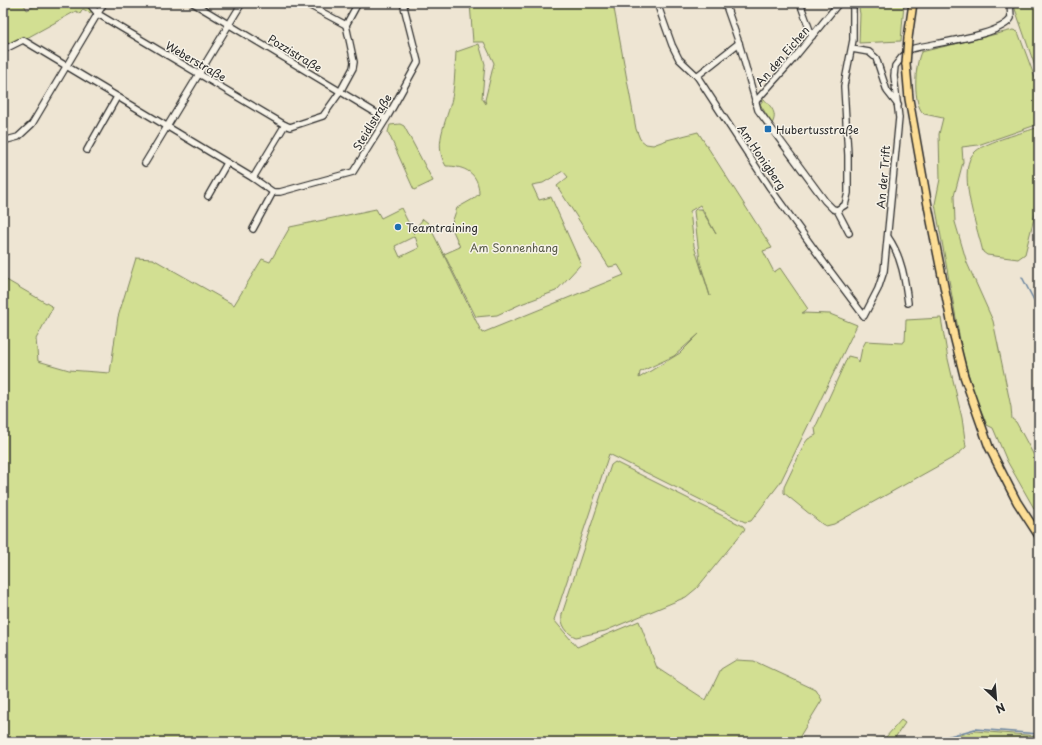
<svg xmlns="http://www.w3.org/2000/svg" width="1042" height="745" font-family="'Playpen Sans',sans-serif">
<style>
.green{fill:#d2df92;stroke:#7e855e;fill-rule:evenodd}
.lines{fill:none;stroke-linecap:round;stroke-linejoin:round}
.stream{stroke:#68839e;stroke-width:1.5}
.minor-casing{stroke:#2b2b2b;stroke-width:8}
.major-casing{stroke:#2b2b2b;stroke-width:10}
.minor{stroke:#f7f3e8;stroke-width:5.5}
.major{stroke:#fdde96;stroke-width:7}
.major-bridge-casing{stroke:#2b2b2b;stroke-width:10;stroke-linecap:butt}
.major-bridge{stroke:#fdde96;stroke-width:7}
.poi-dot{fill:#1f6fb2;stroke:#f7f3e8;stroke-width:1.5}
.labels{text-anchor:middle;dominant-baseline:central;stroke-width:3;stroke-linejoin:round;paint-order:stroke}
.street-label{font-size:11px;fill:#2b2b2b;stroke:#f7f3e8}
.poi-label{font-size:11px;fill:#2b2b2b;stroke:#f7f3e8;text-anchor:start}
.park-label{font-size:11px;fill:#555845;stroke:#f7f3e8}
</style>
<rect width="100%" height="100%" fill="#eee5d3"/>
<filter id="ink" filterUnits="userSpaceOnUse"><feTurbulence type="fractalNoise" baseFrequency=".025" numOctaves="2"/><feDisplacementMap in="SourceGraphic" scale="8" xChannelSelector="R" yChannelSelector="G"/><feConvolveMatrix kernelMatrix="1 2 1 2 8 2 1 2 1" color-interpolation-filters="sRGB"/></filter>
<g filter="url(#ink)">
<g class="green">
<path d="M3 3H23L27 10 41 3H86L92 14 83 9 80 14 76 11 25 39 3 48Z"/>
<path d="M470 3H613L636 129 640 139 646 144 653 145 667 140 698 132 772 248 763 251 774 272 780 268 808 309 802 313 830 314 857 325 780 483 751 521 745 522 609 454 554 620 577 647 639 621 657 668 706 700 721 669 736 660 754 661 816 690 822 700 800 736 809 742H3V278L53 307 36 339 38 361 69 370 110 373 118 317 136 258 153 259 234 305 262 259 270 262 290 227 376 209 381 218 401 208 414 234V230L423 219 428 223 482 333 624 275 618 265 609 267 557 186 568 177 563 171 543 183 532 185 539 200 551 197 581 264 556 291 521 304 497 315 476 317 444 254 460 247 451 226 457 208 473 199 479 194C479 173 465 166 446 166 431 142 450 117 453 92 455 79 455 65 456 52L479 44 485 64 482 98 486 104 485 100 494 63 484 42H473ZM700 205 716 234 701 209H696L694 211 700 262 710 296 694 246 690 211ZM415 236 419 248 400 257 395 246ZM699 334 680 353 639 378 640 372 674 356Z"/>
<path d="M858 3H904L901 41 859 43 860 14Z"/>
<path d="M1013 3H1039V78Z"/>
<path d="M1013 30 1018 32 1039 89V124L978 145 962 147 963 162 954 196 955 222 967 263 993 321 1011 407 1012 419 1016 422 1039 465V517L1007 461 993 428 987 425 974 393 963 356 935 204 940 179 939 134 943 118 924 114C912 104 915 65 921 52Z"/>
<path d="M764 99C771 107 778 113 772 124L760 104Z"/>
<path d="M400 124 404 126 433 181 414 190 388 132 390 125Z"/>
<path d="M1039 127V198L1025 254 1018 259 987 255 983 252 982 248C977 227 955 166 976 151 988 141 1023 133 1039 127Z"/>
<path d="M941 318 948 359 962 418 966 447 956 456 834 524 826 526 822 524 784 493V487L805 443 808 439 816 435 815 428 848 356 856 358 859 363 862 348 866 341 902 343 905 341 906 320Z"/>
<path d="M615 462 743 526 745 529 697 588 686 597 605 631 576 637C567 634 560 624 562 614L611 465Z"/>
<path d="M901 720 905 723 892 742H862L886 737Z"/>
<path d="M975 731 1039 736V742H934Z"/>
</g>
<g class="lines">
<g class="stream">
<path d="M1022 277 1039 310"/>
<path d="M928 742 975 729 1039 734"/>
</g>
<g class="minor-casing">
<g id="minor">
<path d="M89 3 98 14 285 125"/>
<path d="M193 3 386 119"/>
<path d="M305 3 346 25"/>
<path d="M657 3 672 45 679 59 697 76 770 188 825 264 864 316 878 289 884 271 899 118 894 76 895 66 902 57 911 49C932 43 1002 36 1011 18L1010 3"/>
<path d="M725 3 739 43 758 110 825 201 833 209 837 210 849 233"/>
<path d="M800 3 812 36"/>
<path d="M926 3H930"/>
<path d="M852 49 869 52 876 58 887 91 898 105"/>
<path d="M3 50 23 40 253 178 273 192H280L353 172 388 116 418 62 403 3"/>
<path d="M697 76 739 43"/>
<path d="M755 102 790 63 839 3"/>
<path d="M3 141 18 137 32 124 104 3"/>
<path d="M87 150 117 97"/>
<path d="M145 163 242 3"/>
<path d="M253 178 285 125 290 127 323 116 340 92 353 68 354 62 346 25 358 3"/>
<path d="M208 196 227 163"/>
<path d="M837 210 845 205 848 193V155L844 86 853 40V3"/>
<path d="M253 229 273 192"/>
<path d="M888 237C902 257 905 280 908 303"/>
</g>
</g>
<g class="major-casing">
<g id="major">
<path d="M908 38 913 3"/>
<path d="M906 64 909 99 928 206 954 336 964 376 989 447 1017 502 1039 536"/>
</g>
</g>
<use href="#minor" class="minor"/>
<use href="#major" class="major"/>
<g class="major-bridge-casing">
<path id="major-bridge" d="M906 64 908 38"/>
</g>
<use href="#major-bridge" class="major-bridge"/>
</g>
</g>
<g class="poi-dot">
<rect x="764" y="125" width="8" height="8" rx="2"/>
<circle cx="398" cy="227" r="4"/>
</g>
<g class="labels">
<g class="street-label">
<text transform="translate(295 53) rotate(31)">Pozzistraße</text>
<text transform="translate(782 56) rotate(-49)">An den Eichen</text>
<text transform="translate(196 61) rotate(30)">Weberstraße</text>
<text transform="translate(372 122) rotate(-59)">Steidlstraße</text>
<text transform="translate(762 157) rotate(56)">Am Honigberg</text>
<text transform="translate(883 177) rotate(-85)">An der Trift</text>
</g>
<g class="poi-label">
<text x="776" y="129">Hubertusstraße</text>
<text x="406" y="227">Teamtraining</text>
</g>
<g class="park-label">
<text x="514" y="247">Am Sonnenhang</text>
</g>
</g>
<rect width="1042" height="745" fill="none" stroke="#f7f3e8" stroke-width="16"/>
<rect x="8" y="8" width="1026" height="729" fill="none" stroke="#2b2b2b" stroke-width="1.5" filter="url(#ink)"/>
<g transform="translate(996 699) rotate(154)" stroke="#f7f3e8" stroke-width="3" paint-order="stroke">
<path d="M0-3L7 15L0 10L-7 15Z" fill="#2b2b2b"/>
<text y="-6" font-size="11" font-weight="bold" text-anchor="middle" fill="#2b2b2b">N</text>
</g>
</svg>
